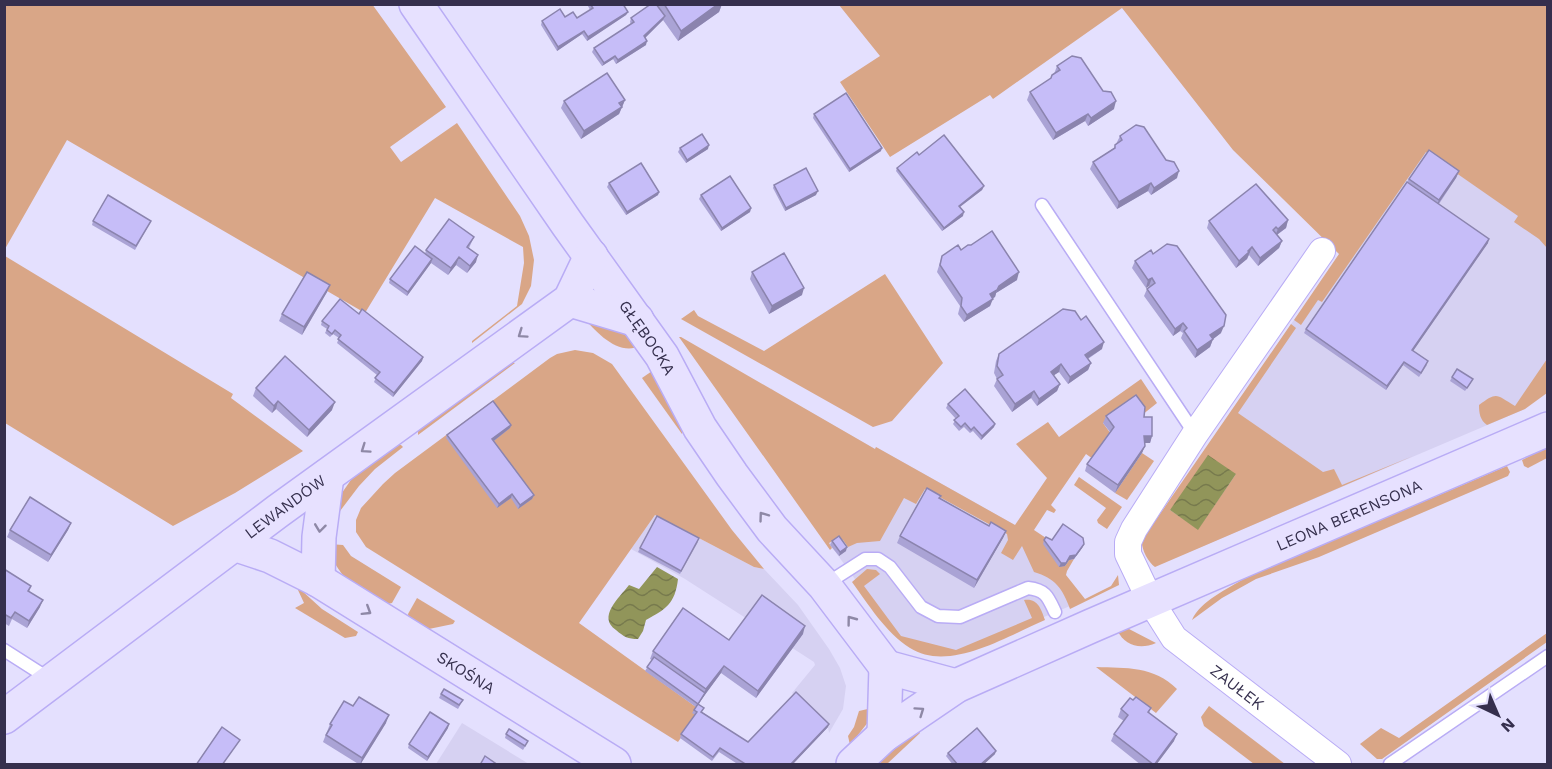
<svg xmlns="http://www.w3.org/2000/svg" width="1552" height="769" font-family="'Work Sans',sans-serif">
<style>
.built{fill:#d6d1f2}
.green{fill:#d9a687;fill-rule:evenodd}
.water{fill:url(#water-waves)}
.lines{fill:none;stroke-linecap:round;stroke-linejoin:round}
.lane-casing{stroke:#b9acf5;stroke-width:15}
.street-casing{stroke:#b9acf5;stroke-width:28}
.secondary-casing{stroke:#b9acf5;stroke-width:36}
.lane{stroke:#fff;stroke-width:12}
.street{stroke:#fff;stroke-width:26}
.secondary{stroke:#e7e1ff;stroke-width:33}
.wall{fill:#aaa3d5}
.shaded-wall{fill:#8b84ae}
.building{fill:#c6bdf8;stroke:#8b84ae;stroke-width:1.5}
.oneway{stroke:#8e88a6}
.labels{text-anchor:middle;dominant-baseline:central;stroke-width:4.5;stroke-linejoin:round;paint-order:stroke}
.street-label{font-size:16px;fill:#352f4d;stroke:#e4e0fe}
</style>
<defs>
<pattern id="water-waves" width="16" height="10" patternUnits="userSpaceOnUse" patternTransform="scale(1.5)"><rect width="16" height="10" fill="#91955a"/><path d="M0 5q4-4 8 0t8 0" fill="none" stroke="#777a4d"/></pattern>
</defs>
<rect width="100%" height="100%" fill="#e4e0fe"/>
<g class="built">
<path d="M1439 125 1547 246 1548 383 1525 409 1182 555 1144 546 1291 324Z"/>
<path d="M771 388 775 392 875 449 876 447 1015 525 1082 601 956 654 898 639 829 543Z"/>
<path d="M655 515 754 567 764 569 798 605 829 649 840 668 846 686 843 709 829 733 828 727 792 693 815 665 814 662 685 579 631 549Z"/>
<path d="M462 723 529 764H436Z"/>
</g>
<g class="green">
<path d="M372 4 446 107 390 147 401 162 457 123 520 216 529 236 534 260 531 286 522 304 472 343V341L517 306 524 263 523 247 435 198 365 313 67 140 5 249V5Z"/>
<path d="M839 5H1547V248L1539 239 1514 222 1518 216 1426 152 1322 302 1318 300 1301 325 1294 320 1339 254 1233 150 1122 8 993 99 990 95 890 157 840 82 880 56Z"/>
<path d="M5 256 233 394 231 398 303 451 235 493 173 526 5 423Z"/>
<path d="M885 274 943 363 892 421 873 427 681 319 694 310 698 316 764 351Z"/>
<path d="M584 318 609 319 640 346C618 356 597 333 584 318Z"/>
<path d="M1291 324 1296 328 1238 413 1323 472 1334 469 1342 485 1413 456 1155 567C1148 562 1141 549 1142 540ZM1236 474 1198 529 1170 510Z"/>
<path d="M679 337H681L875 449 876 447 1015 525 1047 478 1016 444 1048 422 1059 437 1141 379 1157 403 1142 415 1103 423 1111 434 1093 459 1086 454 1051 505 1056 510 1054 513 1047 510 1034 530 1046 538 1065 566 1069 560 1074 559 1067 571 1066 575 1085 599 1111 586 1118 575 1119 585 1070 609C1063 589 1055 578 1034 572L1022 546 1013 560 1001 553 1008 540 1007 534 925 489 916 504 904 498 880 541 857 543 848 547 843 540 837 538 829 543 832 548 830 550Z"/>
<path d="M575 350 593 353 612 364 732 530 764 569 754 567 655 515 579 623 696 707V716L678 742 366 547 356 532V520L361 508 383 484 395 473 550 358 557 354Z"/>
<path d="M1547 359V393L1525 409 1487 425C1480 420 1479 413 1479 405 1498 391 1496 395 1515 406Z"/>
<path d="M506 361 515 363 418 435V426Z"/>
<path d="M655 369 684 425 682 434 642 378Z"/>
<path d="M393 445H401L403 447 375 469 359 486 337 515V500L353 477Z"/>
<path d="M1547 447V458L1528 468 1524 466 1522 460Z"/>
<path d="M1142 453 1154 461 1127 500 1115 493Z"/>
<path d="M1507 466 1510 472 1508 476 1319 557 1256 579 1222 598 1192 620C1200 601 1228 589 1245 578Z"/>
<path d="M1079 477 1122 507 1107 529 1098 523 1097 520 1106 508 1074 485Z"/>
<path d="M329 544 343 545 351 556 401 587 392 603 383 605C359 589 333 576 329 544Z"/>
<path d="M867 569 876 570 880 574 864 586 901 636 956 650 1032 618 1024 600C1038 598 1041 609 1045 620 1007 636 949 673 910 648 886 633 868 604 852 582Z"/>
<path d="M300 589 322 609 358 632 356 636 345 638 295 608 304 603 298 590Z"/>
<path d="M417 598 455 621 453 624 424 630 409 621 408 614Z"/>
<path d="M1129 629 1156 643C1140 650 1125 646 1117 630Z"/>
<path d="M1547 633V642L1382 759H1377L1360 744 1381 728 1399 738Z"/>
<path d="M1096 667C1126 668 1154 666 1177 689L1156 713Z"/>
<path d="M1209 706 1285 764H1254L1204 726 1201 717Z"/>
<path d="M872 708 869 721 850 745 848 736 854 727 859 711Z"/>
<path d="M918 727 920 733 887 764H879L891 746Z"/>
</g>
<g class="water">
<path d="M1208 455 1236 474 1198 530 1170 510Z"/>
<path d="M657 567 678 579C675 604 666 609 646 620L643 631 638 639C628 639 624 637 616 630 597 617 619 598 629 585L639 589Z"/>
</g>
<g class="lines">
<g class="lane-casing">
<g id="lane">
<path d="M1042 205 1195 434"/>
<path d="M826 584 865 559H878L890 567 921 607 938 616 960 617 1028 588C1046 590 1048 597 1055 612"/>
<path d="M4 650 51 680"/>
<path d="M1390 764 1548 656"/>
</g>
</g>
<g class="street-casing">
<g id="street">
<path id="s1" d="M1322 251 1195 434 1134 529 1128 542V554L1150 600 1174 638 1338 764"/>
</g>
</g>
<g class="secondary-casing">
<g id="secondary">
<path id="s2" d="M416 4 568 225 662 356 700 428 732 475 772 529 824 585 886 667"/>
<path d="M570 300 637 320"/>
<path id="s3" d="M234 544 270 556 318 580 614 764"/>
<path d="M318 580 319 537 327 476"/>
<path d="M886 667 956 686"/>
<path id="s4" d="M4 717 278 511 570 300 591 256"/>
<path d="M884 735 886 667"/>
<path id="s5" d="M853 764 884 735 956 686 1091 626 1548 429"/>
</g>
</g>
<use href="#lane" class="lane"/>
<use href="#street" class="street"/>
<use href="#secondary" class="secondary"/>
</g>
<g class="wall">
<path d="M587 4H623L628 12 626 15 587 41 582 34 557 51 541 25 542 21 565 17 577 18 590 10Z"/>
<path d="M651 4H722L719 12 678 41 663 20 645 38 646 45 616 64 613 59 602 66 592 52 594 48 631 24 630 22 631 18Z"/>
<path d="M1057 66 1114 109 1088 126 1085 121 1053 140 1027 100 1030 92 1051 79 1052 75 1054 74Z"/>
<path d="M625 100 619 114 581 139 561 108 564 101Z"/>
<path d="M814 114 881 151 849 172 813 118Z"/>
<path d="M1120 136 1177 178 1151 195 1148 191 1117 209 1090 169 1093 162 1114 148Z"/>
<path d="M680 148 708 149 686 163 678 152Z"/>
<path d="M919 155 984 186 982 190 960 207 963 216 942 231 896 171 897 168Z"/>
<path d="M1459 171 1456 178 1439 204 1488 243 1413 351 1427 365 1419 377 1403 365 1386 390 1304 333 1306 329 1407 182 1409 179Z"/>
<path d="M609 183 659 192 658 195 626 215 607 187Z"/>
<path d="M774 185 816 195 785 211 773 188Z"/>
<path d="M701 195 751 208 750 212 721 231 699 199Z"/>
<path d="M1288 220 1286 228 1277 235 1282 241 1279 248 1258 266 1249 255 1247 259 1236 268 1207 228 1209 221Z"/>
<path d="M93 221H151L135 250 92 225Z"/>
<path d="M474 237 469 248 476 262 467 273 456 265 448 275 431 263 407 296 389 283 390 279 425 254 426 250Z"/>
<path d="M961 250 1017 280 996 293 995 297 992 298 990 306 964 322 958 314 960 306 937 272 942 256Z"/>
<path d="M1153 254 1221 333 1213 339 1210 347 1195 358 1181 338 1183 333 1180 331 1173 336 1144 296 1147 289 1150 287 1149 286 1146 288 1132 268 1135 261Z"/>
<path d="M752 272 802 295 769 314 750 279Z"/>
<path d="M330 285 327 292 302 335 279 321 282 314Z"/>
<path d="M359 314 423 357 422 361 393 397 374 382 377 375 337 343 339 338 333 334 330 337 325 333 327 329 321 325 322 321Z"/>
<path d="M1102 349 1088 359 1091 363 1088 370 1068 384 1059 372 1054 375 1060 384 1057 391 1037 406 1031 398 1012 412 994 386 997 379 994 373 996 361 999 354Z"/>
<path d="M1452 377 1471 383 1465 391 1450 381Z"/>
<path d="M256 388 332 410 307 437 276 409 272 413 253 396Z"/>
<path d="M948 404 995 424 994 427 981 440 973 431 970 433 964 427 959 431 953 424 956 419 946 408Z"/>
<path d="M1106 416 1144 417 1152 436 1150 443H1145L1142 453 1115 493 1085 471 1087 464 1110 432 1103 423Z"/>
<path d="M511 425 510 428 494 441 534 495 532 499 518 509 511 498 497 508 446 438 447 435Z"/>
<path d="M940 498 989 526 1006 531 1003 538 974 588 897 543 900 536Z"/>
<path d="M71 523 68 530 48 562 7 537 10 530Z"/>
<path d="M1044 540H1052L1084 544 1082 548 1074 559 1069 560 1065 566 1059 567 1043 544Z"/>
<path d="M832 541 846 551 839 556 830 545Z"/>
<path d="M698 542 680 574 638 552 640 548Z"/>
<path d="M4 569 31 586 29 592 40 607 27 628 12 619 9 626 4 623Z"/>
<path d="M803 634 756 698 721 673 698 704 702 712 748 742 828 727 792 765H739L719 752 712 761 680 738 681 734 695 715 692 713 696 707 645 671 652 660 650 659 653 651 729 640Z"/>
<path d="M441 694 463 700 458 709 439 698Z"/>
<path d="M1133 700 1151 708 1149 713 1174 741 1156 765H1141L1111 741 1114 734 1124 721 1118 717 1121 709Z"/>
<path d="M353 706 386 723 360 765 323 742 330 724Z"/>
<path d="M448 728 427 761 408 748 409 744Z"/>
<path d="M506 734 526 745 523 750 505 738Z"/>
<path d="M948 753 995 754 983 765H953L946 756Z"/>
</g>
<g class="shaded-wall">
<path d="M718 4H722L719 12 678 41 681 31Z"/>
<path d="M628 12 626 15 587 41 588 37Z"/>
<path d="M665 16 663 20 643 40 644 36Z"/>
<path d="M584 31 582 34 557 51 558 47Z"/>
<path d="M647 41 646 45 616 64 618 60Z"/>
<path d="M615 56 613 59 602 66 604 63Z"/>
<path d="M625 100 619 114 581 139 584 131Z"/>
<path d="M1116 101 1114 109 1088 126 1091 118Z"/>
<path d="M1088 114 1085 121 1053 140 1056 133Z"/>
<path d="M709 145 708 149 686 163 687 160Z"/>
<path d="M882 148 881 151 849 172 850 169Z"/>
<path d="M1179 171 1177 178 1151 195 1154 188Z"/>
<path d="M1459 171 1456 178 1436 207 1439 200Z"/>
<path d="M1151 183 1148 191 1117 209 1119 202Z"/>
<path d="M984 186 982 190 957 209 959 206Z"/>
<path d="M818 191 816 195 785 211 786 208Z"/>
<path d="M659 192 658 195 626 215 627 212Z"/>
<path d="M751 208 750 212 721 231 722 228Z"/>
<path d="M964 212 963 216 942 231 944 228Z"/>
<path d="M1288 220 1286 228 1275 236 1278 229Z"/>
<path d="M1489 239 1488 243 1411 354 1412 350Z"/>
<path d="M1282 241 1279 248 1258 266 1260 258Z"/>
<path d="M1252 247 1247 259 1236 268 1239 261Z"/>
<path d="M478 255 476 262 467 273 470 266Z"/>
<path d="M459 257 456 265 448 275 451 268Z"/>
<path d="M432 259 431 263 407 296 408 292Z"/>
<path d="M1019 272 1017 280 996 293 999 286Z"/>
<path d="M1152 278 1149 286 1146 288 1148 280Z"/>
<path d="M330 285 327 292 302 335 304 327Z"/>
<path d="M804 288 802 295 769 314 772 306Z"/>
<path d="M997 290 995 297 987 302 990 294Z"/>
<path d="M993 299 990 306 964 322 967 315Z"/>
<path d="M1183 323 1180 331 1173 336 1175 329Z"/>
<path d="M1224 326 1221 333 1208 343 1210 335Z"/>
<path d="M1213 339 1210 347 1195 358 1197 350Z"/>
<path d="M1104 342 1102 349 1082 362 1085 355Z"/>
<path d="M423 357 422 361 393 397 394 393Z"/>
<path d="M1404 362 1403 365 1386 390 1387 386Z"/>
<path d="M1091 363 1088 370 1068 384 1070 377Z"/>
<path d="M1061 364 1059 372 1048 379 1051 372Z"/>
<path d="M1060 384 1057 391 1037 406 1039 399Z"/>
<path d="M1034 391 1031 398 1012 412 1015 404Z"/>
<path d="M278 401 276 409 272 413 274 406Z"/>
<path d="M335 402 332 410 307 437 309 430Z"/>
<path d="M995 424 994 427 981 440 982 436Z"/>
<path d="M511 425 510 428 491 443 492 439Z"/>
<path d="M1144 436H1152L1150 443H1142Z"/>
<path d="M1145 446 1142 453 1115 493 1118 485Z"/>
<path d="M512 494 511 498 497 508 499 504Z"/>
<path d="M534 495 532 499 518 509 520 505Z"/>
<path d="M71 523 68 530 48 562 51 555Z"/>
<path d="M1006 531 1003 538 974 588 977 580Z"/>
<path d="M1084 544 1082 548 1074 559 1069 560 1065 566 1059 567 1061 563 1070 556Z"/>
<path d="M847 547 846 551 839 556 840 552Z"/>
<path d="M43 600 40 607 27 628 29 621Z"/>
<path d="M805 626 803 634 756 698 758 691Z"/>
<path d="M724 666 721 673 696 707 706 689Z"/>
<path d="M389 715 386 723 360 765 362 758Z"/>
<path d="M449 724 448 728 427 761 428 757Z"/>
<path d="M829 724 828 727 792 765H790Z"/>
<path d="M1177 734 1174 741 1156 765H1154Z"/>
<path d="M996 751 995 754 983 765H980Z"/>
</g>
<g class="building">
<path d="M590 4H623L628 12 588 37 584 31 558 47 542 21 560 9 565 17 573 12 577 18 593 8Z"/>
<path d="M651 4H656L665 16 644 36 647 41 618 60 615 56 604 63 594 48 634 22 631 18Z"/>
<path d="M664 4H718L681 31Z"/>
<path d="M1072 56 1081 58 1103 91 1111 92 1116 101 1091 118 1088 114 1056 133 1030 92 1051 78 1052 75 1060 70 1057 66Z"/>
<path d="M607 73 625 100 619 103 622 107 584 131 564 101Z"/>
<path d="M846 93 882 148 850 169 814 114Z"/>
<path d="M1136 125 1144 127 1166 160 1174 162 1179 171 1154 188 1151 183 1119 202 1093 162 1115 148V145L1122 140 1120 136Z"/>
<path d="M702 134 709 145 687 160 680 148Z"/>
<path d="M944 135 984 186 959 206 964 212 944 228 897 168 917 152 919 155Z"/>
<path d="M1429 150 1459 171 1439 200 1409 179Z"/>
<path d="M641 163 659 192 627 212 609 183Z"/>
<path d="M806 168 818 191 786 208 774 185Z"/>
<path d="M730 176 751 208 722 228 701 195Z"/>
<path d="M1407 182 1489 239 1412 350 1428 361 1421 373 1404 362 1387 386 1306 329Z"/>
<path d="M1256 184 1288 220 1278 229 1276 227 1273 230 1282 241 1260 258 1252 247 1248 251 1249 252 1239 261 1209 221Z"/>
<path d="M108 195 151 221 136 246 93 221Z"/>
<path d="M449 219 474 237 467 247 478 255 470 266 459 257 451 268 426 250Z"/>
<path d="M992 231 1019 272 999 286 997 290 990 294 993 299 967 315 961 306 962 298 940 265 942 256 958 245 961 250 968 245H971Z"/>
<path d="M1167 244 1177 246 1226 315 1224 326 1210 335 1213 339 1197 350 1184 331 1187 328 1183 323 1175 329 1147 289 1155 283 1152 278 1148 280 1135 261 1151 250 1153 254Z"/>
<path d="M415 246 432 259 408 292 390 279Z"/>
<path d="M784 253 804 288 772 306 752 272Z"/>
<path d="M307 272 330 285 304 327 282 314Z"/>
<path d="M340 299 359 314 362 309 423 357 394 393 375 378 380 372 338 339 341 335 335 330 332 334 327 330 329 326 322 321Z"/>
<path d="M1063 309 1075 311 1081 320 1086 316 1104 342 1085 355 1091 363 1070 377 1061 364 1051 372 1060 384 1039 399 1034 391 1015 404 997 379 1003 375 997 366 999 354Z"/>
<path d="M285 356 335 402 309 430 278 401 274 406 256 388Z"/>
<path d="M1457 369 1473 379 1467 388 1452 377Z"/>
<path d="M965 389 995 424 982 436 974 427 971 430 965 423 961 427 954 420 959 416 948 404Z"/>
<path d="M1136 395 1145 407 1144 417H1152V436H1144L1145 446 1118 485 1087 464 1114 427 1106 416Z"/>
<path d="M493 401 511 425 492 439 534 495 520 505 512 494 499 504 447 435Z"/>
<path d="M927 488 941 496 939 498 989 526 991 522 1006 531 977 580 900 536Z"/>
<path d="M30 497 71 523 51 555 10 530Z"/>
<path d="M657 516 699 538 681 571 640 548Z"/>
<path d="M1063 524 1083 538 1084 544 1076 555 1070 556 1066 563H1061L1044 540 1046 537 1052 540Z"/>
<path d="M839 536 847 547 840 552 832 541Z"/>
<path d="M4 569 31 586 28 591 43 600 29 621 15 612 11 618 4 614Z"/>
<path d="M762 595 805 626 758 691 724 666 706 689 653 651 683 608 729 640Z"/>
<path d="M654 657 705 693 698 704 704 708 701 712 748 742 796 692 829 724 790 765H747L720 748 713 757 681 734 697 712 694 710 698 704 647 667Z"/>
<path d="M444 689 463 700 459 705 441 694Z"/>
<path d="M359 697 389 715 362 758 326 735 332 725 330 724 344 701 353 706Z"/>
<path d="M1136 697 1151 708 1148 712 1177 734 1154 765 1114 734 1128 715 1121 709 1130 698 1133 700Z"/>
<path d="M430 712 449 724 428 757 409 744Z"/>
<path d="M222 727 240 740 222 765H196Z"/>
<path d="M977 728 996 751 980 765H958L948 753Z"/>
<path d="M509 729 528 741 525 746 506 734Z"/>
<path d="M485 756 498 765H480Z"/>
</g>
<defs><path id="oneway-chevron" d="M-2-3.5L2.5 0L-2 3.5" fill="none" stroke-width="1.6" stroke-linecap="round" stroke-linejoin="round" transform="scale(1.5)"/></defs>
<g class="oneway">
<use href="#oneway-chevron" transform="translate(522 334) rotate(145)"/>
<use href="#oneway-chevron" transform="translate(365 449) rotate(145)"/>
<use href="#oneway-chevron" transform="translate(763 516) rotate(-126)"/>
<use href="#oneway-chevron" transform="translate(320 528) rotate(97)"/>
<use href="#oneway-chevron" transform="translate(367 611) rotate(32)"/>
<use href="#oneway-chevron" transform="translate(851 620) rotate(-127)"/>
<use href="#oneway-chevron" transform="translate(920 711) rotate(-35)"/>
</g>
<g class="labels">
<g class="street-label">
<text stroke="none"><textPath href="#s2" startOffset="406">GŁĘBOCKA</textPath></text>
<text stroke="none"><textPath href="#s4" startOffset="351">LEWANDÓW</textPath></text>
<text stroke="none"><textPath href="#s5" startOffset="558">LEONA BERENSONA</textPath></text>
<text stroke="none"><textPath href="#s3" startOffset="266">SKOŚNA</textPath></text>
<text stroke="none"><textPath href="#s1" startOffset="538">ZAUŁEK</textPath></text>
</g>
</g>
<rect width="1552" height="769" fill="none" stroke="#352f4d" stroke-width="12"/>
<g transform="translate(1498 715) rotate(136)" stroke="#e4e0fe" stroke-width="4.5" paint-order="stroke">
<path d="M0-4.5L10 22L0 15L-10 22Z" fill="#352f4d"/>
<text y="-9" font-size="16" font-weight="bold" text-anchor="middle" fill="#352f4d">N</text>
</g>
</svg>
